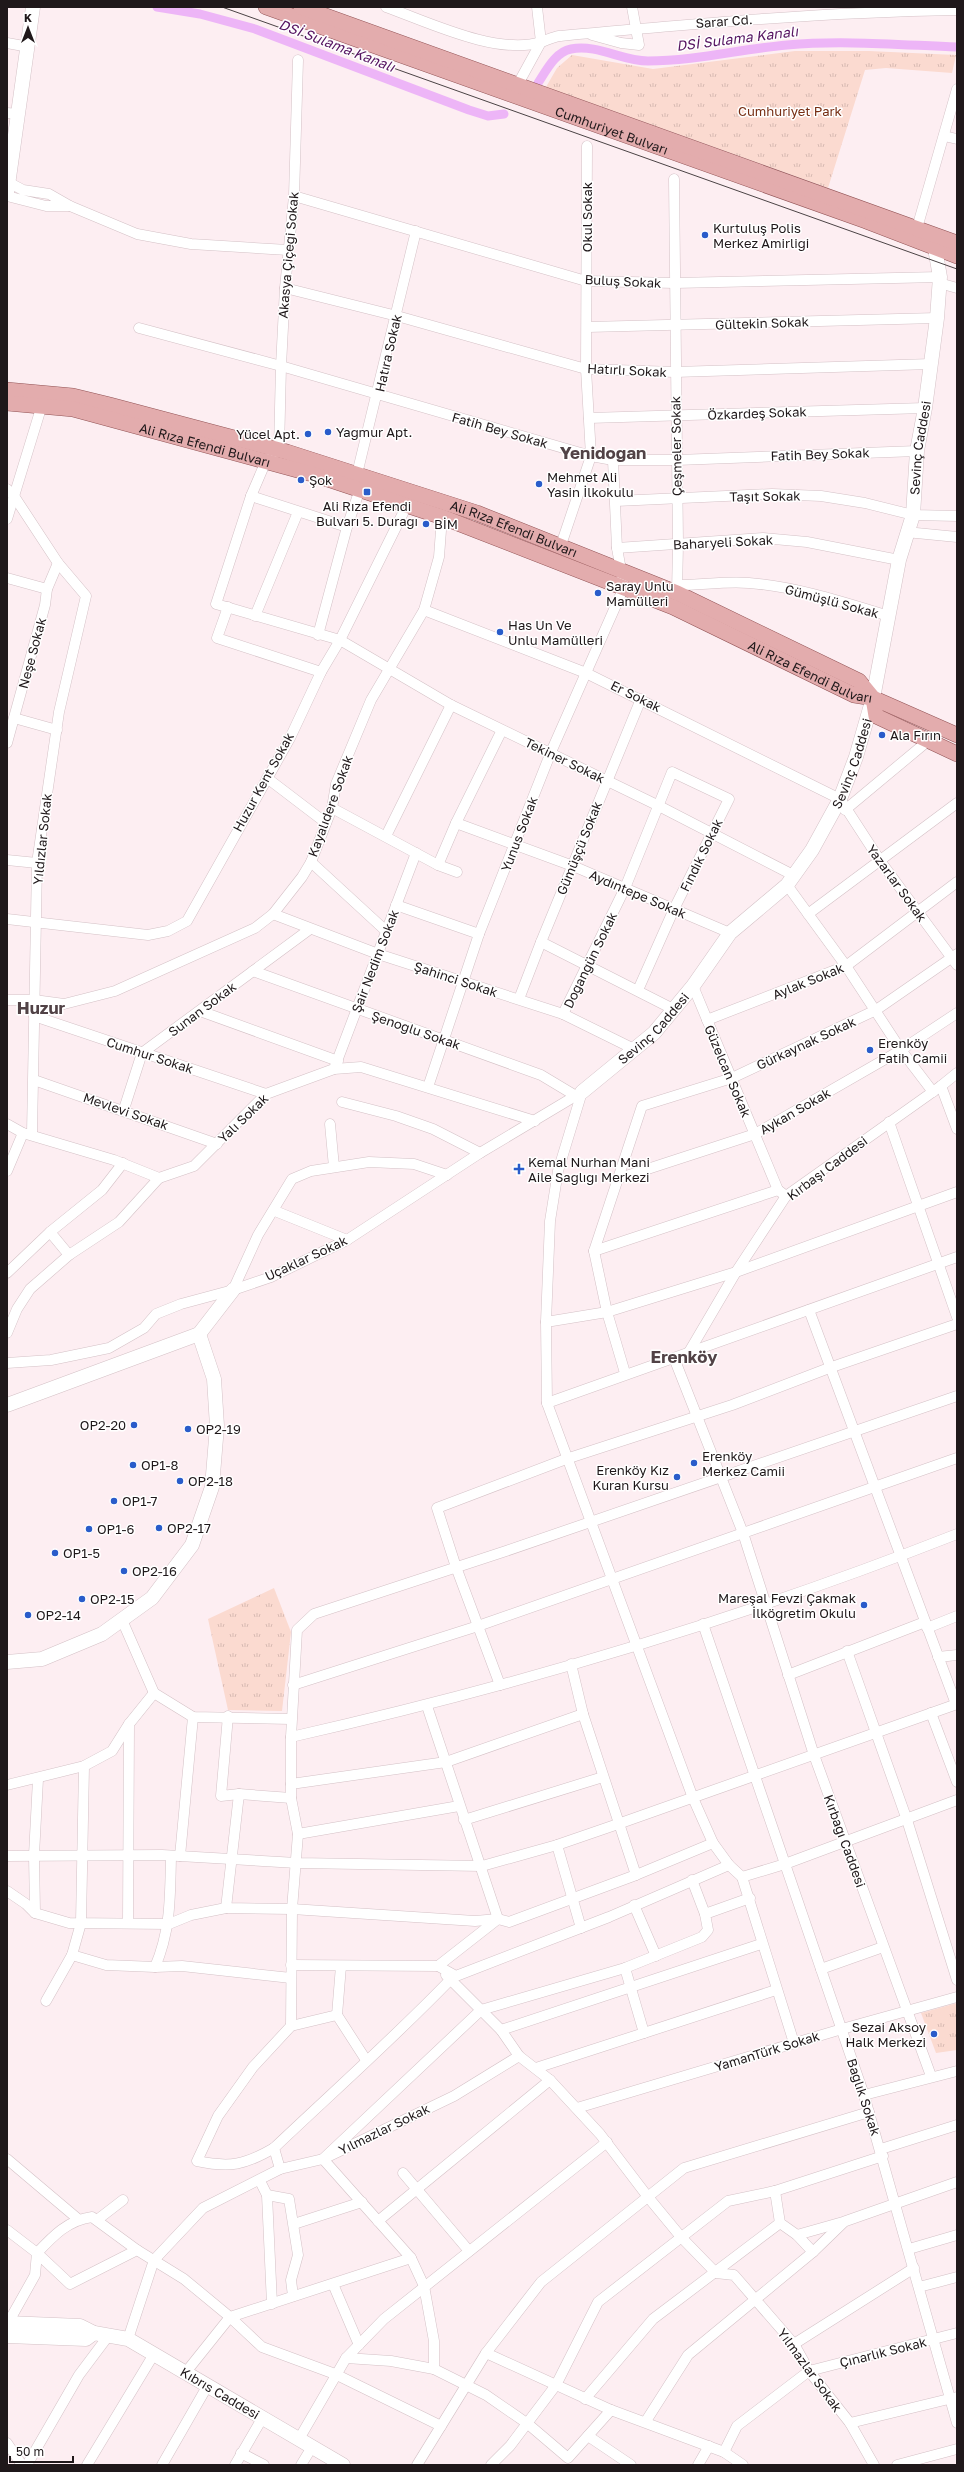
<svg xmlns="http://www.w3.org/2000/svg" width="964" height="2472" font-family="'Golos Text',sans-serif">
<style>
.grass{fill:url(#grass-tufts)}
.lines{fill:none;stroke-linecap:round;stroke-linejoin:round}
.canal{stroke:#edb5f7;stroke-width:9}
.street-casing{stroke:#d4c1c6;stroke-width:11}
.secondary-casing{stroke:#d4c1c6;stroke-width:15}
.primary-casing{stroke:#925456;stroke-width:16}
.street{stroke:#fff;stroke-width:10}
.secondary{stroke:#fff;stroke-width:14}
.primary{stroke:#e3acad;stroke-width:15}
.tram{stroke:#4b4345;stroke-width:1}
.poi-dot{fill:#295cca;stroke:#fff;stroke-width:1.5}
.labels{text-anchor:middle;dominant-baseline:central;stroke-width:3;stroke-linejoin:round;paint-order:stroke}
.street-label{font-size:13px;fill:#1f181a;stroke:#fff}
.park-label{font-size:13px;fill:#762d12;stroke:#fff}
.poi-label{font-size:13px;fill:#1f181a;stroke:#fff;text-anchor:start}
.water-label{font-size:14px;font-style:italic;fill:#561461;stroke:#fff}
.district-label{font-size:17px;font-weight:bold;fill:#514246;stroke:#fff}
</style>
<defs>
<pattern id="grass-tufts" width="24" height="20" patternUnits="userSpaceOnUse"><rect width="24" height="20" fill="#fbdad0"/><path d="M3 7l-1-3M5 7V3M7 7l1-3M15 17l-1-3M17 17v-4M19 17l1-3" fill="none" stroke="#d7bab2"/></pattern>
</defs>
<rect width="100%" height="100%" fill="#fdeef2"/>
<g class="grass">
<path d="M795 51H869L956 55 952 73 886 68 865 70 828 188 546 87 557 68 572 55 653 69Z"/>
<path d="M274 1588 291 1632 282 1711 228 1710 208 1619Z"/>
<path d="M957 2003V2050L936 2053 921 2013Z"/>
</g>
<g class="lines">
<g class="canal">
<path d="M157 7 200 14 255 29 469 110 488 116 504 114"/>
<path d="M538 83C546 71 555 52 571 49 598 44 622 61 648 61 695 61 741 49 787 45 843 40 901 45 957 47"/>
</g>
<g class="street-casing">
<g id="street">
<path d="M386 7C428 22 498 56 541 42 547 40 553 37 559 36 692 24 824 12 957 10"/>
<path d="M592 35 621 43 639 45 632 7"/>
<path d="M7 43 29 47"/>
<path d="M298 60 294 196 285 288 281 366 279 450 266 461 251 496 216 604 340 640 451 705 657 805 793 875"/>
<path d="M518 84 541 42 537 7"/>
<path d="M7 113 18 114"/>
<path d="M944 136 957 139"/>
<path d="M674 179 678 544 677 593"/>
<path d="M7 196 46 206H70L49 194 23 190 8 182"/>
<path d="M294 196 586 281 675 283 940 277"/>
<path d="M70 206 137 234 191 244 288 250"/>
<path d="M917 228 957 89"/>
<path d="M939 283 957 288"/>
<path d="M285 288 397 316 586 369 675 372 931 364"/>
<path d="M588 327 937 318"/>
<path d="M139 328 281 366 591 456 613 460H677L917 451"/>
<path d="M589 418 925 408"/>
<path d="M357 474 416 231"/>
<path d="M7 489 14 496 58 563 86 596 59 712 37 863 32 1134"/>
<path d="M251 496 347 527"/>
<path d="M616 501 772 494 821 496 865 503 913 515 957 516"/>
<path d="M7 519 42 405"/>
<path d="M906 532 957 537"/>
<path d="M561 545 591 456 586 369 587 146"/>
<path d="M617 548 763 538 807 542 899 560"/>
<path d="M7 578 47 589"/>
<path d="M679 585C702 585 726 581 749 583 798 587 843 602 889 616"/>
<path d="M228 607 217 638 321 672"/>
<path d="M424 610 586 673 840 799 881 862 957 965"/>
<path d="M255 616 298 512"/>
<path d="M318 635 347 527 360 489"/>
<path d="M14 718 57 730"/>
<path d="M7 743 45 605 47 589 58 563"/>
<path d="M267 778 326 823"/>
<path d="M332 808 438 865 457 872"/>
<path d="M845 810 929 740"/>
<path d="M456 823 573 866 730 933"/>
<path d="M386 836 451 705"/>
<path d="M7 860 37 863"/>
<path d="M311 862 386 931"/>
<path d="M438 865 456 823 501 732"/>
<path d="M787 885 846 966 901 1050 933 1092"/>
<path d="M396 905 479 934"/>
<path d="M273 914 378 954 563 1014 636 1050"/>
<path d="M808 914 957 803"/>
<path d="M7 919 148 935 168 931 187 921 290 738 321 672 340 640 407 505"/>
<path d="M541 942 673 1009"/>
<path d="M253 971 541 1075 576 1096"/>
<path d="M693 986 778 1190 786 1196"/>
<path d="M519 999 541 942 641 699"/>
<path d="M7 1000H34L64 1004 115 991 255 928 273 914 302 877 311 862 332 808 336 784 371 700 424 610 439 557 442 517"/>
<path d="M200 1011 338 1061"/>
<path d="M563 1014 625 888 672 772 729 799 674 909 638 990"/>
<path d="M34 1016 266 1094"/>
<path d="M707 1020 846 966 957 882"/>
<path d="M334 1069 416 853"/>
<path d="M34 1080 217 1144"/>
<path d="M941 1086 957 1129"/>
<path d="M428 1087 479 934 551 752 624 587 617 548 613 460"/>
<path d="M582 1092 558 1171 550 1221 546 1322 547 1403 693 1798 713 1843 729 1865 742 1877 794 2043"/>
<path d="M342 1102 396 1116 433 1129 480 1153"/>
<path d="M124 1109 142 1053 310 929"/>
<path d="M889 1122 957 1317"/>
<path d="M7 1124 23 1133 114 1160 159 1178 194 1166 266 1094 334 1069 361 1067 535 1121"/>
<path d="M330 1124 334 1167"/>
<path d="M7 1171 23 1133"/>
<path d="M620 1178 755 1134 901 1050 957 1013"/>
<path d="M275 1211 347 1240"/>
<path d="M50 1232 69 1255"/>
<path d="M594 1251 778 1190"/>
<path d="M7 1273 50 1232 102 1190 123 1163"/>
<path d="M233 1290 258 1235 292 1179 311 1171 369 1162 414 1164 447 1175"/>
<path d="M809 1310 956 1704"/>
<path d="M546 1322 607 1312 736 1272 957 1192"/>
<path d="M7 1333 17 1309 30 1289 69 1255 119 1222 159 1178"/>
<path d="M689 1352 736 1272 786 1196 941 1086 957 1073"/>
<path d="M674 1358 743 1533 814 1755 931 2076"/>
<path d="M7 1363 51 1360 109 1348 144 1328 156 1314 181 1304 233 1290 271 1277 347 1240 480 1153 582 1092"/>
<path d="M625 1373 607 1312 594 1251 642 1106 732 1078 876 1010 957 954"/>
<path d="M547 1403 957 1257"/>
<path d="M122 1620 154 1693 193 1717 291 1719"/>
<path d="M703 1624 864 2095 957 2423"/>
<path d="M927 1628 957 1616"/>
<path d="M847 1651 907 1820 957 1980"/>
<path d="M938 1657 957 1655"/>
<path d="M571 1664 583 1714"/>
<path d="M788 1675 925 1622"/>
<path d="M293 1685 478 1626 957 1458"/>
<path d="M500 1685 456 1567 437 1508 566 1459 732 1405 829 1368 957 1324"/>
<path d="M427 1706 498 1919 438 1966"/>
<path d="M931 1713 957 1782"/>
<path d="M228 1716 221 1796 239 1794"/>
<path d="M291 1737C517 1686 741 1619 957 1534"/>
<path d="M84 1766 81 1923 72 1955 106 1965 155 1967C171 1930 170 1896 171 1857"/>
<path d="M291 1784 446 1762 583 1714 636 1875 713 1843"/>
<path d="M7 1785 84 1766 112 1751 129 1724"/>
<path d="M291 1798 239 1794 226 1908 292 1909 475 1921 498 1919 509 1922 636 1875"/>
<path d="M464 1820 603 1777"/>
<path d="M298 1834 459 1806"/>
<path d="M557 1845 581 1928"/>
<path d="M7 1856 162 1855 297 1863 482 1866 557 1845 618 1824 957 1704"/>
<path d="M180 1856 193 1717"/>
<path d="M742 1877 785 1864 957 1800"/>
<path d="M692 1880 705 1914"/>
<path d="M7 1891 26 1904 35 1913 69 1923 169 1924 191 1915 226 1908"/>
<path d="M634 1905 656 1956"/>
<path d="M35 1913 34 1855 38 1779"/>
<path d="M128 1923 129 1724 154 1693"/>
<path d="M291 1965 438 1966 456 1976 609 1917 729 1865"/>
<path d="M155 1967 182 1966 291 1978"/>
<path d="M821 1969 883 1947"/>
<path d="M446 1975 501 2030 519 2056"/>
<path d="M450 1980C394 2038 333 2092 274 2148L280 2169 323 2159 481 2010 625 1968 702 1937 708 1930 705 1914 750 1898"/>
<path d="M46 2001 72 1955"/>
<path d="M337 2015 341 1966"/>
<path d="M291 2026 292 1909 298 1834 291 1798V1737L297 1630 314 1614 506 1551 957 1396"/>
<path d="M501 2030 761 1944"/>
<path d="M644 2033 776 1990"/>
<path d="M536 2068 644 2033 625 1968"/>
<path d="M864 2095 957 2071"/>
<path d="M577 2108 842 2029 957 1997"/>
<path d="M274 2148C245 2165 230 2168 197 2161L218 2116 253 2067 291 2026 337 2015 366 2060"/>
<path d="M881 2149 957 2125"/>
<path d="M7 2159 78 2219"/>
<path d="M403 2173 469 2251"/>
<path d="M260 2181 267 2195 272 2304"/>
<path d="M267 2195 289 2199 298 2255 291 2280 293 2296"/>
<path d="M97 2220 123 2200"/>
<path d="M378 2221 550 2080"/>
<path d="M294 2224 362 2202"/>
<path d="M7 2230 37 2253C53 2236 68 2220 92 2217L137 2250"/>
<path d="M797 2235 843 2222 957 2182"/>
<path d="M909 2249 957 2235"/>
<path d="M813 2252 843 2223"/>
<path d="M411 2258 424 2286 434 2341V2369L486 2395 528 2424 568 2458 611 2410"/>
<path d="M333 2284 359 2345"/>
<path d="M919 2287 957 2277"/>
<path d="M8 2323 35 2275 37 2253 70 2284 137 2250 184 2279 230 2317 411 2258 323 2159 454 2096 519 2056 550 2080 600 2134 648 2197 681 2237 716 2273 734 2275 794 2344 809 2371 850 2423 874 2465"/>
<path d="M128 2339 154 2260 203 2208 280 2169"/>
<path d="M794 2344 914 2268"/>
<path d="M346 2358 391 2361 434 2369"/>
<path d="M186 2372 230 2317 262 2347 335 2374 441 2426"/>
<path d="M585 2399 653 2319 780 2223"/>
<path d="M646 2421 688 2355 813 2252 797 2235 780 2223 775 2191"/>
<path d="M850 2423 957 2397"/>
<path d="M588 2436 631 2465"/>
<path d="M299 2439 346 2358 384 2319 607 2142"/>
<path d="M7 2443 22 2465"/>
<path d="M724 2452 737 2426 809 2371 957 2333"/>
<path d="M241 2453 264 2465"/>
<path d="M27 2465 79 2375 109 2335"/>
<path d="M87 2465 154 2354"/>
<path d="M162 2465 208 2385"/>
<path d="M235 2465 263 2417"/>
<path d="M301 2465 312 2447"/>
<path d="M417 2465 486 2353"/>
<path d="M491 2465 510 2446 556 2385 598 2302 728 2201 775 2191 883 2156"/>
<path d="M698 2465 709 2446"/>
<path d="M743 2465 724 2452 611 2410 486 2353 541 2282 684 2168 869 2112"/>
<path d="M897 2465 957 2449"/>
</g>
</g>
<g class="secondary-casing">
<g id="secondary">
<path d="M7 192 33 7"/>
<path id="s1" d="M582 1092 654 1033 693 986 730 933 787 885 812 850 840 799 856 757 873 698 899 560 913 515 917 451 925 408 937 318 940 277 935 248 928 240"/>
<path d="M7 1405 199 1334 233 1290"/>
<path d="M7 1662 42 1659 102 1634 152 1598 192 1545 212 1487 217 1426 214 1379 199 1334"/>
<path id="s2" d="M7 2323 80 2326 94 2333 128 2339 343 2465"/>
<path d="M7 2336 86 2339 94 2333"/>
</g>
</g>
<g class="primary-casing">
<g id="primary">
<path id="s3" d="M266 7 866 221 957 256"/>
<path d="M301 7 957 243"/>
<path id="s4" d="M7 390 73 396 110 405 287 452 477 513 677 593 859 681 873 698 876 716 957 754"/>
<path id="s5" d="M7 403 73 409 312 474 442 517 673 607 854 695 873 698 957 735"/>
</g>
</g>
<use href="#street" class="street"/>
<use href="#secondary" class="secondary"/>
<use href="#primary" class="primary"/>
<path class="tram" d="M222 7 957 269"/>
</g>
<g class="poi-dot">
<circle cx="705" cy="235" r="4"/>
<circle cx="328" cy="432" r="4"/>
<circle cx="308" cy="434" r="4"/>
<circle cx="301" cy="480" r="4"/>
<circle cx="539" cy="484" r="4"/>
<rect x="363" y="488" width="8" height="8" rx="2"/>
<circle cx="426" cy="524" r="4"/>
<circle cx="598" cy="593" r="4"/>
<circle cx="500" cy="632" r="4"/>
<circle cx="882" cy="735" r="4"/>
<circle cx="870" cy="1050" r="4"/>
<path d="M517 1163h4v4h4v4h-4v4h-4v-4h-4v-4h4z"/>
<circle cx="134" cy="1425" r="4"/>
<circle cx="188" cy="1429" r="4"/>
<circle cx="694" cy="1463" r="4"/>
<circle cx="133" cy="1465" r="4"/>
<circle cx="677" cy="1477" r="4"/>
<circle cx="180" cy="1481" r="4"/>
<circle cx="114" cy="1501" r="4"/>
<circle cx="159" cy="1528" r="4"/>
<circle cx="89" cy="1529" r="4"/>
<circle cx="55" cy="1553" r="4"/>
<circle cx="124" cy="1571" r="4"/>
<circle cx="82" cy="1599" r="4"/>
<circle cx="864" cy="1605" r="4"/>
<circle cx="28" cy="1615" r="4"/>
<circle cx="934" cy="2034" r="4"/>
</g>
<g class="labels">
<g class="street-label">
<text transform="translate(724 21) rotate(-4)">Sarar Cd.</text>
<text stroke="none"><textPath href="#s3" startOffset="367">Cumhuriyet Bulvarı</textPath></text>
<text transform="translate(587 217) rotate(-90)">Okul Sokak</text>
<text transform="translate(288 255) rotate(-85)">Akasya Çiçeği Sokak</text>
<text transform="translate(623 281) rotate(3)">Buluş Sokak</text>
<text transform="translate(762 323) rotate(-2)">Gültekin Sokak</text>
<text transform="translate(388 353) rotate(-77)">Hatıra Sokak</text>
<text transform="translate(627 370) rotate(3)">Hatırlı Sokak</text>
<text transform="translate(757 413) rotate(-2)">Özkardeş Sokak</text>
<text transform="translate(500 430) rotate(16)">Fatih Bey Sokak</text>
<text stroke="none"><textPath href="#s5" startOffset="203">Ali Rıza Efendi Bulvarı</textPath></text>
<text transform="translate(676 446) rotate(-91)">Çeşmeler Sokak</text>
<text stroke="none"><textPath href="#s1" startOffset="756">Sevinç Caddesi</textPath></text>
<text transform="translate(820 454) rotate(-2)">Fatih Bey Sokak</text>
<text transform="translate(765 496) rotate(-1)">Taşıt Sokak</text>
<text stroke="none"><textPath href="#s4" startOffset="527">Ali Rıza Efendi Bulvarı</textPath></text>
<text transform="translate(723 542) rotate(-3)">Baharyeli Sokak</text>
<text transform="translate(832 601) rotate(15)">Gümüşlü Sokak</text>
<text transform="translate(32 653) rotate(-75)">Neşe Sokak</text>
<text stroke="none"><textPath href="#s5" startOffset="851">Ali Rıza Efendi Bulvarı</textPath></text>
<text transform="translate(636 696) rotate(26)">Er Sokak</text>
<text transform="translate(565 760) rotate(26)">Tekiner Sokak</text>
<text stroke="none"><textPath href="#s1" startOffset="432">Sevinç Caddesi</textPath></text>
<text transform="translate(263 782) rotate(-61)">Huzur Kent Sokak</text>
<text transform="translate(330 806) rotate(-70)">Kayalıdere Sokak</text>
<text transform="translate(519 834) rotate(-69)">Yunus Sokak</text>
<text transform="translate(42 839) rotate(-84)">Yıldızlar Sokak</text>
<text transform="translate(579 848) rotate(-68)">Gümüşçü Sokak</text>
<text transform="translate(701 855) rotate(-64)">Fındık Sokak</text>
<text transform="translate(897 883) rotate(54)">Yazarlar Sokak</text>
<text transform="translate(638 894) rotate(23)">Aydıntepe Sokak</text>
<text transform="translate(590 960) rotate(-64)">Doğangün Sokak</text>
<text transform="translate(375 961) rotate(-69)">Şair Nedim Sokak</text>
<text transform="translate(456 979) rotate(18)">Şahinci Sokak</text>
<text transform="translate(808 981) rotate(-22)">Aylak Sokak</text>
<text transform="translate(202 1009) rotate(-37)">Sunan Sokak</text>
<text stroke="none"><textPath href="#s1" startOffset="96">Sevinç Caddesi</textPath></text>
<text transform="translate(416 1030) rotate(19)">Şenoğlu Sokak</text>
<text transform="translate(806 1043) rotate(-25)">Gürkaynak Sokak</text>
<text transform="translate(150 1055) rotate(18)">Cumhur Sokak</text>
<text transform="translate(728 1071) rotate(67)">Güzelcan Sokak</text>
<text transform="translate(126 1111) rotate(19)">Mevlevi Sokak</text>
<text transform="translate(795 1111) rotate(-30)">Aykan Sokak</text>
<text transform="translate(243 1118) rotate(-44)">Yalı Sokak</text>
<text transform="translate(827 1168) rotate(-37)">Kırbaşı Caddesi</text>
<text transform="translate(306 1258) rotate(-25)">Uçaklar Sokak</text>
<text transform="translate(845 1841) rotate(70)">Kırbağı Caddesi</text>
<text transform="translate(767 2051) rotate(-17)">YamanTürk Sokak</text>
<text transform="translate(864 2097) rotate(72)">Bağlık Sokak</text>
<text transform="translate(384 2129) rotate(-26)">Yılmazlar Sokak</text>
<text transform="translate(883 2352) rotate(-14)">Çınarlık Sokak</text>
<text transform="translate(810 2370) rotate(54)">Yılmazlar Sokak</text>
<text stroke="none"><textPath href="#s2" startOffset="230">Kıbrıs Caddesi</textPath></text>
</g>
<g class="park-label">
<text x="790" y="111">Cumhuriyet Park</text>
</g>
<g class="poi-label">
<text x="713" y="228">Kurtuluş Polis<tspan x="713" dy="15">Merkez Amirliği</tspan></text>
<text x="336" y="432">Yağmur Apt.</text>
<text x="300" y="434" text-anchor="end">Yücel Apt.</text>
<text x="547" y="477">Mehmet Ali<tspan x="547" dy="15">Yasin İlkokulu</tspan></text>
<text x="309" y="480">Şok</text>
<text x="367" y="506" text-anchor="middle">Ali Rıza Efendi<tspan x="367" dy="15">Bulvarı 5. Durağı</tspan></text>
<text x="434" y="524">BİM</text>
<text x="606" y="586">Saray Unlu<tspan x="606" dy="15">Mamülleri</tspan></text>
<text x="508" y="625">Has Un Ve<tspan x="508" dy="15">Unlu Mamülleri</tspan></text>
<text x="890" y="735">Ala Fırın</text>
<text x="878" y="1043">Erenköy<tspan x="878" dy="15">Fatih Camii</tspan></text>
<text x="528" y="1162">Kemal Nurhan Mani<tspan x="528" dy="15">Aile Sağlığı Merkezi</tspan></text>
<text x="126" y="1425" text-anchor="end">OP2-20</text>
<text x="196" y="1429">OP2-19</text>
<text x="702" y="1456">Erenköy<tspan x="702" dy="15">Merkez Camii</tspan></text>
<text x="141" y="1465">OP1-8</text>
<text x="669" y="1470" text-anchor="end">Erenköy Kız<tspan x="669" dy="15">Kuran Kursu</tspan></text>
<text x="188" y="1481">OP2-18</text>
<text x="122" y="1501">OP1-7</text>
<text x="167" y="1528">OP2-17</text>
<text x="97" y="1529">OP1-6</text>
<text x="63" y="1553">OP1-5</text>
<text x="132" y="1571">OP2-16</text>
<text x="856" y="1598" text-anchor="end">Mareşal Fevzi Çakmak<tspan x="856" dy="15">İlköğretim Okulu</tspan></text>
<text x="90" y="1599">OP2-15</text>
<text x="36" y="1615">OP2-14</text>
<text x="926" y="2027" text-anchor="end">Sezai Aksoy<tspan x="926" dy="15">Halk Merkezi</tspan></text>
</g>
<g class="water-label">
<text transform="translate(737 38) rotate(-7)">DSİ Sulama Kanalı</text>
<text transform="translate(337 45) rotate(21)">DSİ Sulama Kanalı</text>
</g>
<g class="district-label">
<text x="603" y="452">Yenidoğan</text>
<text x="41" y="1007">Huzur</text>
<text x="684" y="1356">Erenköy</text>
</g>
</g>
<rect width="964" height="2472" fill="none" stroke="#1f181a" stroke-width="16"/>
<g transform="translate(28 28)" stroke="#ffffff" stroke-width="3" paint-order="stroke">
<path d="M0-3L7 15L0 10L-7 15Z" fill="#1f181a"/>
<text y="-6" font-size="11" font-weight="bold" text-anchor="middle" fill="#1f181a">K</text>
</g>
<path d="M10 2456v6h63v-6" fill="none" stroke="#1f181a" stroke-width="2"/>
<text x="16" y="2456" font-size="12" fill="#1f181a" stroke="#ffffff" stroke-width="3" paint-order="stroke">50 m</text>
</svg>
